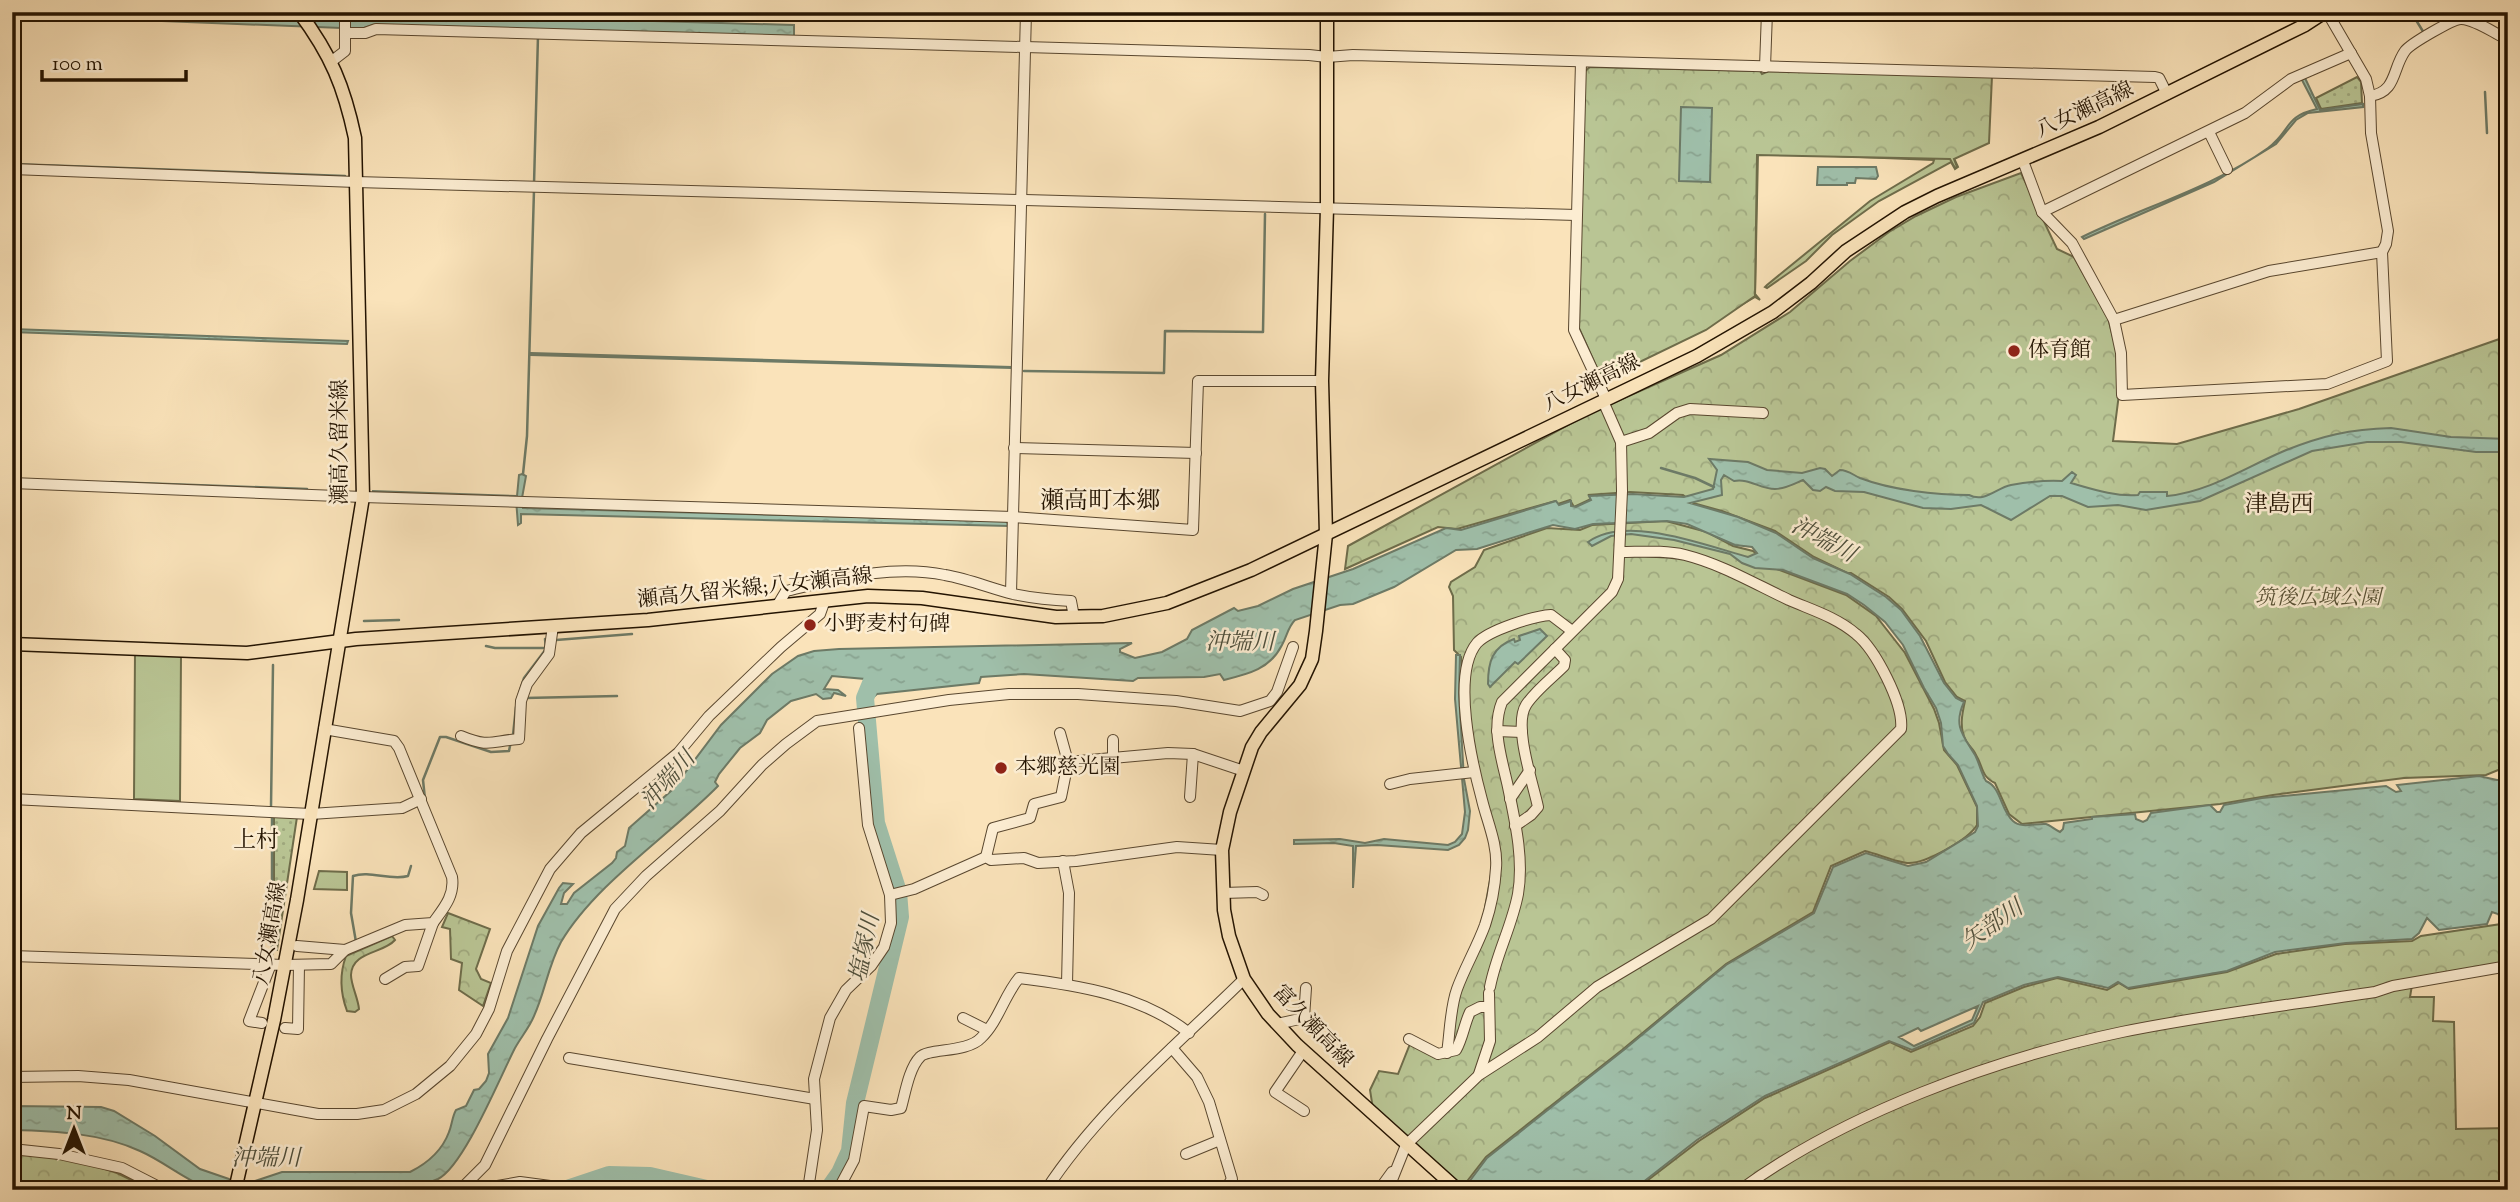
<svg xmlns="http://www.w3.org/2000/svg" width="2520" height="1202" font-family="'Sorts Mill Goudy','Noto Serif JP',serif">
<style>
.grass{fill:#b9c594;stroke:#6e6c4a;stroke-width:2}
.forest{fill:url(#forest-crowns);stroke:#6e6c4a;stroke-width:2}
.garden{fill:url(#garden-dots);stroke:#6e6c4a;stroke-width:2}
.water{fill:url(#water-ripples);stroke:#6d7a66;stroke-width:2;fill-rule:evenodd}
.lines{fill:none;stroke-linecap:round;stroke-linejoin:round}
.stream{stroke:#6d7a66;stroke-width:2.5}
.river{stroke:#9fbfaa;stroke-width:18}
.minor-casing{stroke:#59472f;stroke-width:12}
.major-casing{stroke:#231301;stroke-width:15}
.minor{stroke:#fcedd2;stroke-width:10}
.major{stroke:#fae3ba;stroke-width:12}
.poi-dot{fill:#8f2418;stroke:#fcedd2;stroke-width:2.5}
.labels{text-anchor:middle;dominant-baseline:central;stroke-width:5;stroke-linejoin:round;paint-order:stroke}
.street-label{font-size:21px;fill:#231301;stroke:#fcedd2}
.poi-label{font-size:21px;fill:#231301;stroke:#fcedd2;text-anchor:start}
.park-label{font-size:21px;font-style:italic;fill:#585134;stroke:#fcedd2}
.neighbourhood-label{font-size:23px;fill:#231301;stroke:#fcedd2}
.water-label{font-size:23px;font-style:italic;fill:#4e4f3c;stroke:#fcedd2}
.quarter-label{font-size:24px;fill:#231301;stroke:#fcedd2}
</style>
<defs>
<pattern id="forest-crowns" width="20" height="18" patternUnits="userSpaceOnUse" patternTransform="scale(1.75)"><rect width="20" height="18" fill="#b9c594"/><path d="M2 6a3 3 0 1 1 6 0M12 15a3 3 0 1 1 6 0" fill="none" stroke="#9fa87e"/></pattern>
<pattern id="garden-dots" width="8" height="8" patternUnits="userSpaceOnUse" patternTransform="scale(1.75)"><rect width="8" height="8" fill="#b9c594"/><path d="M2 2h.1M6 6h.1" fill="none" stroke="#9fa87e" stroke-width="1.8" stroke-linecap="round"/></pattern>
<pattern id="water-ripples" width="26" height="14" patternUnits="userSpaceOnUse" patternTransform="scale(1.75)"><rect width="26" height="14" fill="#9fbfaa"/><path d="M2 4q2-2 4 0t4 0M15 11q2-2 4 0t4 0" fill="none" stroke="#89a390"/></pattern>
</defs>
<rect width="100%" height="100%" fill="#fae3ba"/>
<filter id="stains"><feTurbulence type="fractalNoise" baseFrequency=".00286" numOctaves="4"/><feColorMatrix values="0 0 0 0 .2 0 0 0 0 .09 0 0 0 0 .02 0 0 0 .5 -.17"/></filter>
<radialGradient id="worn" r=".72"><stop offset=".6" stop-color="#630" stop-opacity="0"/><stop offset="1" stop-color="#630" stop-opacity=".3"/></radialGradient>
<g class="grass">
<path d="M1753 152 1952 154 1958 167 1955 169 1951 162 1879 201 1832 235 1806 261 1767 288 1765 287 1767 285 1870 201 1933 163 1934 160 1758 153 1755 294 1760 300 1755 297 1707 325Z"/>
<path d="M135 652 181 655 180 801 134 799Z"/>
<path d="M319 871 347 872V890L314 889Z"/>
</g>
<g class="forest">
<path d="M1590 67 1760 71 1762 74 1769 71 1992 76 1989 143 1954 159 1957 167 1955 168 1950 159 1757 155 1755 296 1706 330 1617 373 1600 375 1579 328 1584 72Z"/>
<path d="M2021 173 2057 249 2074 257 2108 318 2118 356 2119 394 2113 441 2177 444 2299 409 2508 336V766L2486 775 2404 778 2273 795 2220 804 2022 824 2009 814 1995 783C1981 777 1983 766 1976 755 1974 750 1969 746 1966 741 1959 728 1962 714 1965 701L1957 697 1945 682 1926 641 1902 609 1889 597 1851 573H1847L1814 557 1775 531 1722 511 1693 503 1683 495 1630 492 1589 495 1591 499 1574 507 1570 500 1558 504 1555 501 1457 529 1438 527 1345 569 1348 546 1588 414 1721 355 1790 312 1850 261 1889 232 1916 216 1956 197Z"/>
<path d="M1666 521 1707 532 1733 546 1753 551 1774 568 1846 595 1876 616 1905 653 1934 709 1939 723 1944 750 1957 765 1977 807V825C1968 840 1926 863 1909 863 1898 863 1878 854 1865 851L1831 866 1813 912 1726 964 1622 1050 1486 1157 1461 1189 1373 1109 1370 1090 1379 1071 1398 1074 1410 1044 1438 1059 1444 1050 1452 995 1482 924 1492 869 1491 847 1463 694 1461 657 1454 650 1453 596 1449 587 1451 582 1475 567 1484 550 1547 528 1580 530 1592 525Z"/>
<path d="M448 913 490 929 476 969 481 979 491 983 483 1006 459 990 462 963 451 959 450 929 442 927Z"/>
<path d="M2508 923V962L2413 979 2410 997H2434L2433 1021 2454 1022 2456 1129 2508 1128V1190H1635L1699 1141 1765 1098 1890 1042 1911 1052 1973 1026 1980 1017 1985 1003 2024 987 2057 978 2107 990 2119 983 2129 989 2227 972 2276 954 2345 944 2412 941 2421 936Z"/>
<path d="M392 936 395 940C383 954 352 951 351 975 351 985 358 998 359 1009L355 1012 347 1011C340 992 339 975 346 956Z"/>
<path d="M12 1151 75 1159 117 1173 152 1190H12Z"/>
</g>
<g class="garden">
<path d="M2357 77 2361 82 2362 103 2321 109 2316 98Z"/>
<path d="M274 817H297L277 950H274Z"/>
</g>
<g class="water">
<path d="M12 12 340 13 341 28 12 15Z"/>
<path d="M546 12H550L551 18 794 25V36L373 25 364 28H350L349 14 384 13 546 18Z"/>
<path d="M2305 78 2320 110 2363 104V107L2308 113 2296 120 2276 144 2214 182 2084 239 2082 237C2143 207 2212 188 2268 148 2291 131 2284 116 2317 109L2302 80Z"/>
<path d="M1681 107 1712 108 1710 182 1679 181Z"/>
<path d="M1818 167H1876L1878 176 1876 179 1856 178 1855 183H1847V185H1817Z"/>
<path d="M12 329 348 341 347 344 12 332Z"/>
<path d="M531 353 1011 367V368L531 355Z"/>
<path d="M2391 428 2451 437 2508 439V452H2476L2401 442H2367L2312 451 2200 501 2146 510 2118 505 2088 507 2062 496H2050L2011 520 1981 505 1951 509 1923 508 1864 492 1835 491 1826 487 1820 491 1813 490 1803 480C1794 484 1785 489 1775 489 1760 489 1749 478 1734 481L1724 475 1721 480 1722 495 1690 503 1738 517 1776 533 1813 558 1850 574 1886 597 1901 610 1920 636 1944 683 1956 698 1964 702C1953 726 1963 735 1975 755 1979 762 1981 773 1986 781 2002 788 2000 810 2013 821 2022 829 2035 823 2046 824 2050 825 2054 829 2060 832L2063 829 2064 823 2092 819V817L2135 814 2136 819 2143 822 2147 820 2151 813 2210 805 2217 812H2220L2224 805 2262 798 2386 786 2396 792 2401 791 2397 785 2479 776 2497 780 2508 779V921L2503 922 2498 914 2492 912 2487 924 2439 930 2427 918 2419 933 2412 939 2346 943 2275 952 2227 971 2128 988 2118 982 2108 988 2058 977 2024 985 1983 1002 1974 1023 1912 1050 1889 1041 1765 1096 1697 1140 1633 1190H1463L1487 1158 1625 1049 1726 965 1814 913 1833 867 1866 853 1908 866 1926 862 1975 832 1978 826 1977 806 1958 765 1948 754 1943 746 1941 723 1936 708 1924 688 1903 645 1885 622 1864 605 1847 594 1783 570 1755 568 1742 563 1730 554 1674 540 1631 534 1611 536 1592 546 1588 542C1627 514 1707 546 1748 557L1757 553 1752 547 1735 545 1687 524 1667 521 1593 524 1575 529 1553 525 1477 549 1456 550 1394 587 1353 604 1340 605 1295 620C1288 627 1287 636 1282 645 1270 669 1249 674 1224 680L1220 674 1204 677 1138 678 1133 681 1024 674 981 677 979 683 877 694 869 701 860 702 866 686 865 679 832 676 824 689 838 690 846 696 834 693 831 698 823 699 816 694 791 701 767 720 760 733 740 748 719 774 715 782 718 786C670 835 595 884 561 942 548 966 545 992 534 1016 529 1028 521 1037 515 1048 500 1077 464 1166 438 1179 420 1187 400 1187 381 1188 325 1192 268 1190 212 1190 186 1181 165 1162 140 1151 101 1133 55 1131 12 1130V1106L101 1107 114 1111 155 1136 200 1169 229 1179 252 1182 282 1172H410C428 1163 442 1151 449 1132 452 1125 452 1117 456 1110L466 1106 474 1090 479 1089 486 1081 489 1073 488 1054 508 1018 538 926 559 888 563 883 573 884 564 893 561 904H567L574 893 612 863 616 858 617 852 625 846 629 828 672 790 721 725 772 674 798 656 814 651 839 649 1132 643 1120 649V652L1135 658 1162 652 1187 639 1192 630 1234 608 1238 611 1258 606 1293 589 1353 569 1446 528 1461 530 1556 501 1559 505 1571 501V506L1576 507 1591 500 1589 496 1633 494 1684 497 1713 489 1717 470 1709 459 1748 462 1767 470 1802 473 1820 468 1825 469 1832 476 1840 470C1848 470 1853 475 1860 478 1891 490 1936 495 1969 495 1985 503 1996 488 2011 485 2028 482 2045 480 2062 481L2072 472 2076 475 2071 483C2092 489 2116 497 2138 495L2140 492H2167V496C2209 492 2246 467 2284 451 2321 436 2350 429 2391 428ZM1978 1006 1972 1020 1914 1046 1899 1037 1918 1028 1921 1031Z"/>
<path d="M522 474 526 476 522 498 523 508 1007 521 1008 526 521 514V523L518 525 516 499 373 493V491L517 496 519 475Z"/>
<path d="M1540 629 1547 636 1518 664 1515 662 1490 687 1488 684C1488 662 1492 647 1514 639L1515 642 1520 640 1519 636Z"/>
<path d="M1456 655H1460L1459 694 1464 779 1470 811 1468 830 1465 838 1459 845 1448 850 1377 845 1356 846 1353 888V846L1334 843 1294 844V840L1340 839 1365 843 1384 839 1448 845 1455 842 1462 834 1465 812 1455 699Z"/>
</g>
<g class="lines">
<g class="stream">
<path d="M2411 12 2424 33"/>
<path d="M2493 37 2508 45"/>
<path d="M2485 92 2487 133"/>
<path d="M12 164 345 176"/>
<path d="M534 184 538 36"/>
<path d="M1024 371 1164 373 1165 331 1263 332 1265 214"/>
<path d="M1661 468 1695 478 1714 487"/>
<path d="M523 474 527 436 534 190"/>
<path d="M111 482 307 489"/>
<path d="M364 621 399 620"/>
<path d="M556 640 632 634"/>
<path d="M486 646 495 648H545"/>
<path d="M518 697 524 678 546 649 545 639"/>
<path d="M525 698 617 696"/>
<path d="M513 735 516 707"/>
<path d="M425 799 423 780 440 737H446L491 752 509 751 511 741"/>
<path d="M271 807 273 665"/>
<path d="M356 942 351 913 353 876C370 870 390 881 408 876L411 866"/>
<path d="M272 955V815"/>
</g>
<g class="river">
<path d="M564 1190 609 1175 650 1176 711 1190"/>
<path d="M828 1190 840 1173 850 1151 855 1103 900 917 898 892 876 823 865 698 872 681"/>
</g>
<g class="minor-casing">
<g id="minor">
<path d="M345 33H365L376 29 1309 55 1327 57 1353 55 2155 77 2159 78 2167 94"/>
<path d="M332 61 345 51V12"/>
<path d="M1581 62 1574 330 1606 399"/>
<path d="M1765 67 1767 12"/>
<path d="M2370 96C2397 92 2392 69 2405 51 2410 44 2454 18 2462 19 2475 20 2491 31 2503 37"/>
<path d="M2209 132 2227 169"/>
<path d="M2023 161 2042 212 2072 243 2114 320 2121 353 2122 395 2327 384 2387 361 2382 252 2386 244 2388 231 2371 133 2370 96 2366 79 2327 12"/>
<path d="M12 169 356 182 1576 215"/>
<path d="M2042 212 2245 113 2291 79 2351 53"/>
<path d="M2114 320 2269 271 2382 252"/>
<path d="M1621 442 1649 433 1677 413 1690 409 1763 413"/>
<path d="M1014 448 1196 453"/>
<path d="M12 483 363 497 1013 517 1193 530 1198 381H1322"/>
<path d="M1011 593 1026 12"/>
<path d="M777 606 786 591C838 579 892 564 945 575 968 579 990 588 1013 594 1032 598 1051 600 1071 601L1074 617"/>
<path d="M1497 731 1522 732"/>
<path d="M461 736C490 748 491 741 519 739L521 701 527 684 549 654 553 626"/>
<path d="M1113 740V758"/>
<path d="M1068 762 1168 753 1193 754 1244 771"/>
<path d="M1390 784 1410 779 1474 772"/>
<path d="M1190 797 1193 754"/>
<path d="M12 799 311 814 402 808 421 799"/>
<path d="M1510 799 1530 770"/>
<path d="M1515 826 1531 815 1538 807C1533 783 1513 726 1526 705 1535 691 1552 678 1564 666L1565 660 1555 649"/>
<path d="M986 857 993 828 1030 818 1034 804 1061 797 1068 762 1060 733"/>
<path d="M1063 861 1069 893 1067 984"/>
<path d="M1223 893 1257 892 1263 895"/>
<path d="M890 895 914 889 986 857 991 860 1024 858 1038 863 1076 861 1177 847 1222 850"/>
<path d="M297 946 345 950"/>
<path d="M12 956 285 965 331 964 345 950 405 925 433 923C443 909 455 896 452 877L399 748 394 741 324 729"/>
<path d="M385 979 405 967 418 966 433 923"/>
<path d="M1490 987C1496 955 1512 926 1518 894 1524 859 1515 821 1508 787 1502 759 1491 729 1502 702L1612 592 1618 579 1622 491 1621 442 1603 401"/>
<path d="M963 1018 987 1030"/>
<path d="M262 1023 249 1021 271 964"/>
<path d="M1277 1024 1304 1018 1306 988"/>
<path d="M285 1028 298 1029 299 965"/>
<path d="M1409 1039 1438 1054 1456 1050C1463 1037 1464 1025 1470 1012L1480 1007H1489"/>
<path d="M1172 1048 1197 1077 1209 1102 1232 1179 1225 1190"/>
<path d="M1303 1051 1275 1092 1304 1111"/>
<path d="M1447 1053C1450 1033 1450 1008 1457 989 1465 967 1477 947 1485 925 1491 907 1495 886 1496 868 1498 845 1487 821 1482 800 1472 763 1451 674 1477 643 1489 630 1534 616 1551 615L1572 631"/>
<path d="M569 1058 815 1099"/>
<path d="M1479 1074 1490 1041 1489 993"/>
<path d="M12 1077 78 1076 129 1080 318 1114H357L384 1110 416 1094 450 1066 476 1034 489 1009 507 951 550 869 581 833 678 753 709 716 781 647 820 614 825 600"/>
<path d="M12 1149 59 1154 122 1168 165 1190"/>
<path d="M1186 1154 1220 1140"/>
<path d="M460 1190 485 1165 547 1039 615 909 646 876 720 811 762 765 786 744 817 721 949 700 1009 694H1078L1176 701 1240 711 1270 701 1277 692 1293 647"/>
<path d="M474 1190 520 1182 550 1186 553 1190"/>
<path d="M604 1190 612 1188 664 1190"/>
<path d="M808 1190 817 1130 814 1079 830 1018 846 990 871 966 884 947 891 923 890 895 868 825 859 728"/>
<path d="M838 1190 854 1160 864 1106 891 1110 901 1108C905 1094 909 1068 920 1057 928 1048 967 1053 981 1038 998 1022 1004 996 1019 978 1077 985 1142 995 1189 1033"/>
<path d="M1046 1190C1099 1109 1176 1046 1244 979"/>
<path d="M1379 1190 1392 1172"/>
<path d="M1388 1190 1406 1145 1479 1075 1538 1037 1597 987 1711 919 1901 729C1904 704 1875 649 1856 634 1836 617 1812 610 1789 600 1755 584 1721 564 1685 555 1664 550 1642 552 1620 552"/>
<path d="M1740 1190C1846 1113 1994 1059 2122 1032 2205 1015 2290 1005 2375 992L2393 986 2508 966"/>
</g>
</g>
<g class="major-casing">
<g id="major">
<path d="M1327 12V208L1322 381 1326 534 1316 631 1312 659 1300 685 1261 732 1252 747 1230 812 1222 850 1224 910 1229 936 1244 979 1268 1014 1297 1045 1458 1190"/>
<path d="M12 644 247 653 356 639 648 620 868 596 922 598 1056 617 1103 616 1167 603 1251 570 1697 356 1773 312 1811 283 1846 251 1905 212 1937 196 2099 127 2305 25 2325 12"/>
<path d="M235 1190 274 1020 297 900 363 497 355 138C344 86 331 55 299 12"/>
</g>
</g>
<use href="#minor" class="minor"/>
<use href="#major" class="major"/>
</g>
<g class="poi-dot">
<circle cx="2014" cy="351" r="7"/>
<circle cx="810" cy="625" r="7"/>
<circle cx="1001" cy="768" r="7"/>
</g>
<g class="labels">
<g class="street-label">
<text transform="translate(2085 111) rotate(-25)">八女瀬高線</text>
<text transform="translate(1592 384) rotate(-26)">八女瀬高線</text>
<text transform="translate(341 442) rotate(-90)">瀬高久留米線</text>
<text transform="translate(755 589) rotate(-6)">瀬高久留米線;八女瀬高線</text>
<text transform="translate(271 934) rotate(-80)">八女瀬高線</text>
<text transform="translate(1312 1027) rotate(46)">富久瀬高線</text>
</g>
<g class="poi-label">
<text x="2028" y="351">体育館</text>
<text x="824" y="625">小野麦村句碑</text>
<text x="1015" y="768">本郷慈光園</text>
</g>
<g class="park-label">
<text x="2318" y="599">筑後広域公園</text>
</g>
<g class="neighbourhood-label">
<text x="2279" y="505">津島西</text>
<text x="256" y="841">上村</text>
</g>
<g class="water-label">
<text transform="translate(1823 541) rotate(28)">沖端川</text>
<text x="1240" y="643">沖端川</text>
<text transform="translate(669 781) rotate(-49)">沖端川</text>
<text transform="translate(1993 926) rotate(-35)">矢部川</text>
<text transform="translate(866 948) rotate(-78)">塩塚川</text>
<text x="266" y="1159">沖端川</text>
</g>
<g class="quarter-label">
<text x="1100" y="502">瀬高町本郷</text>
</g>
</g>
<rect width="2520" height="1202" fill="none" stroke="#fae3ba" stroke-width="42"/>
<rect x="14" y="14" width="2492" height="1174" fill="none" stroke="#231301" stroke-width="3.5"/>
<rect x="21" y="21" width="2478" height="1160" fill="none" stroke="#231301" stroke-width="2"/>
<g transform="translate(74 1129)" stroke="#fcedd2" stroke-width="5" paint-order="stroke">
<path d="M0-5L12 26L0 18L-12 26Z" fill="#231301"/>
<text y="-10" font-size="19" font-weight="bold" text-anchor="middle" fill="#231301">N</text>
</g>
<path d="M42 70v10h144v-10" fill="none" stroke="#231301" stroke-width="3.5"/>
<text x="52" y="70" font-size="21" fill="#231301" stroke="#fcedd2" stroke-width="5" paint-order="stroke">100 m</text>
<rect width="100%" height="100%" filter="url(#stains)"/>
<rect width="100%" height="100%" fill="url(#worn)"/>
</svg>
